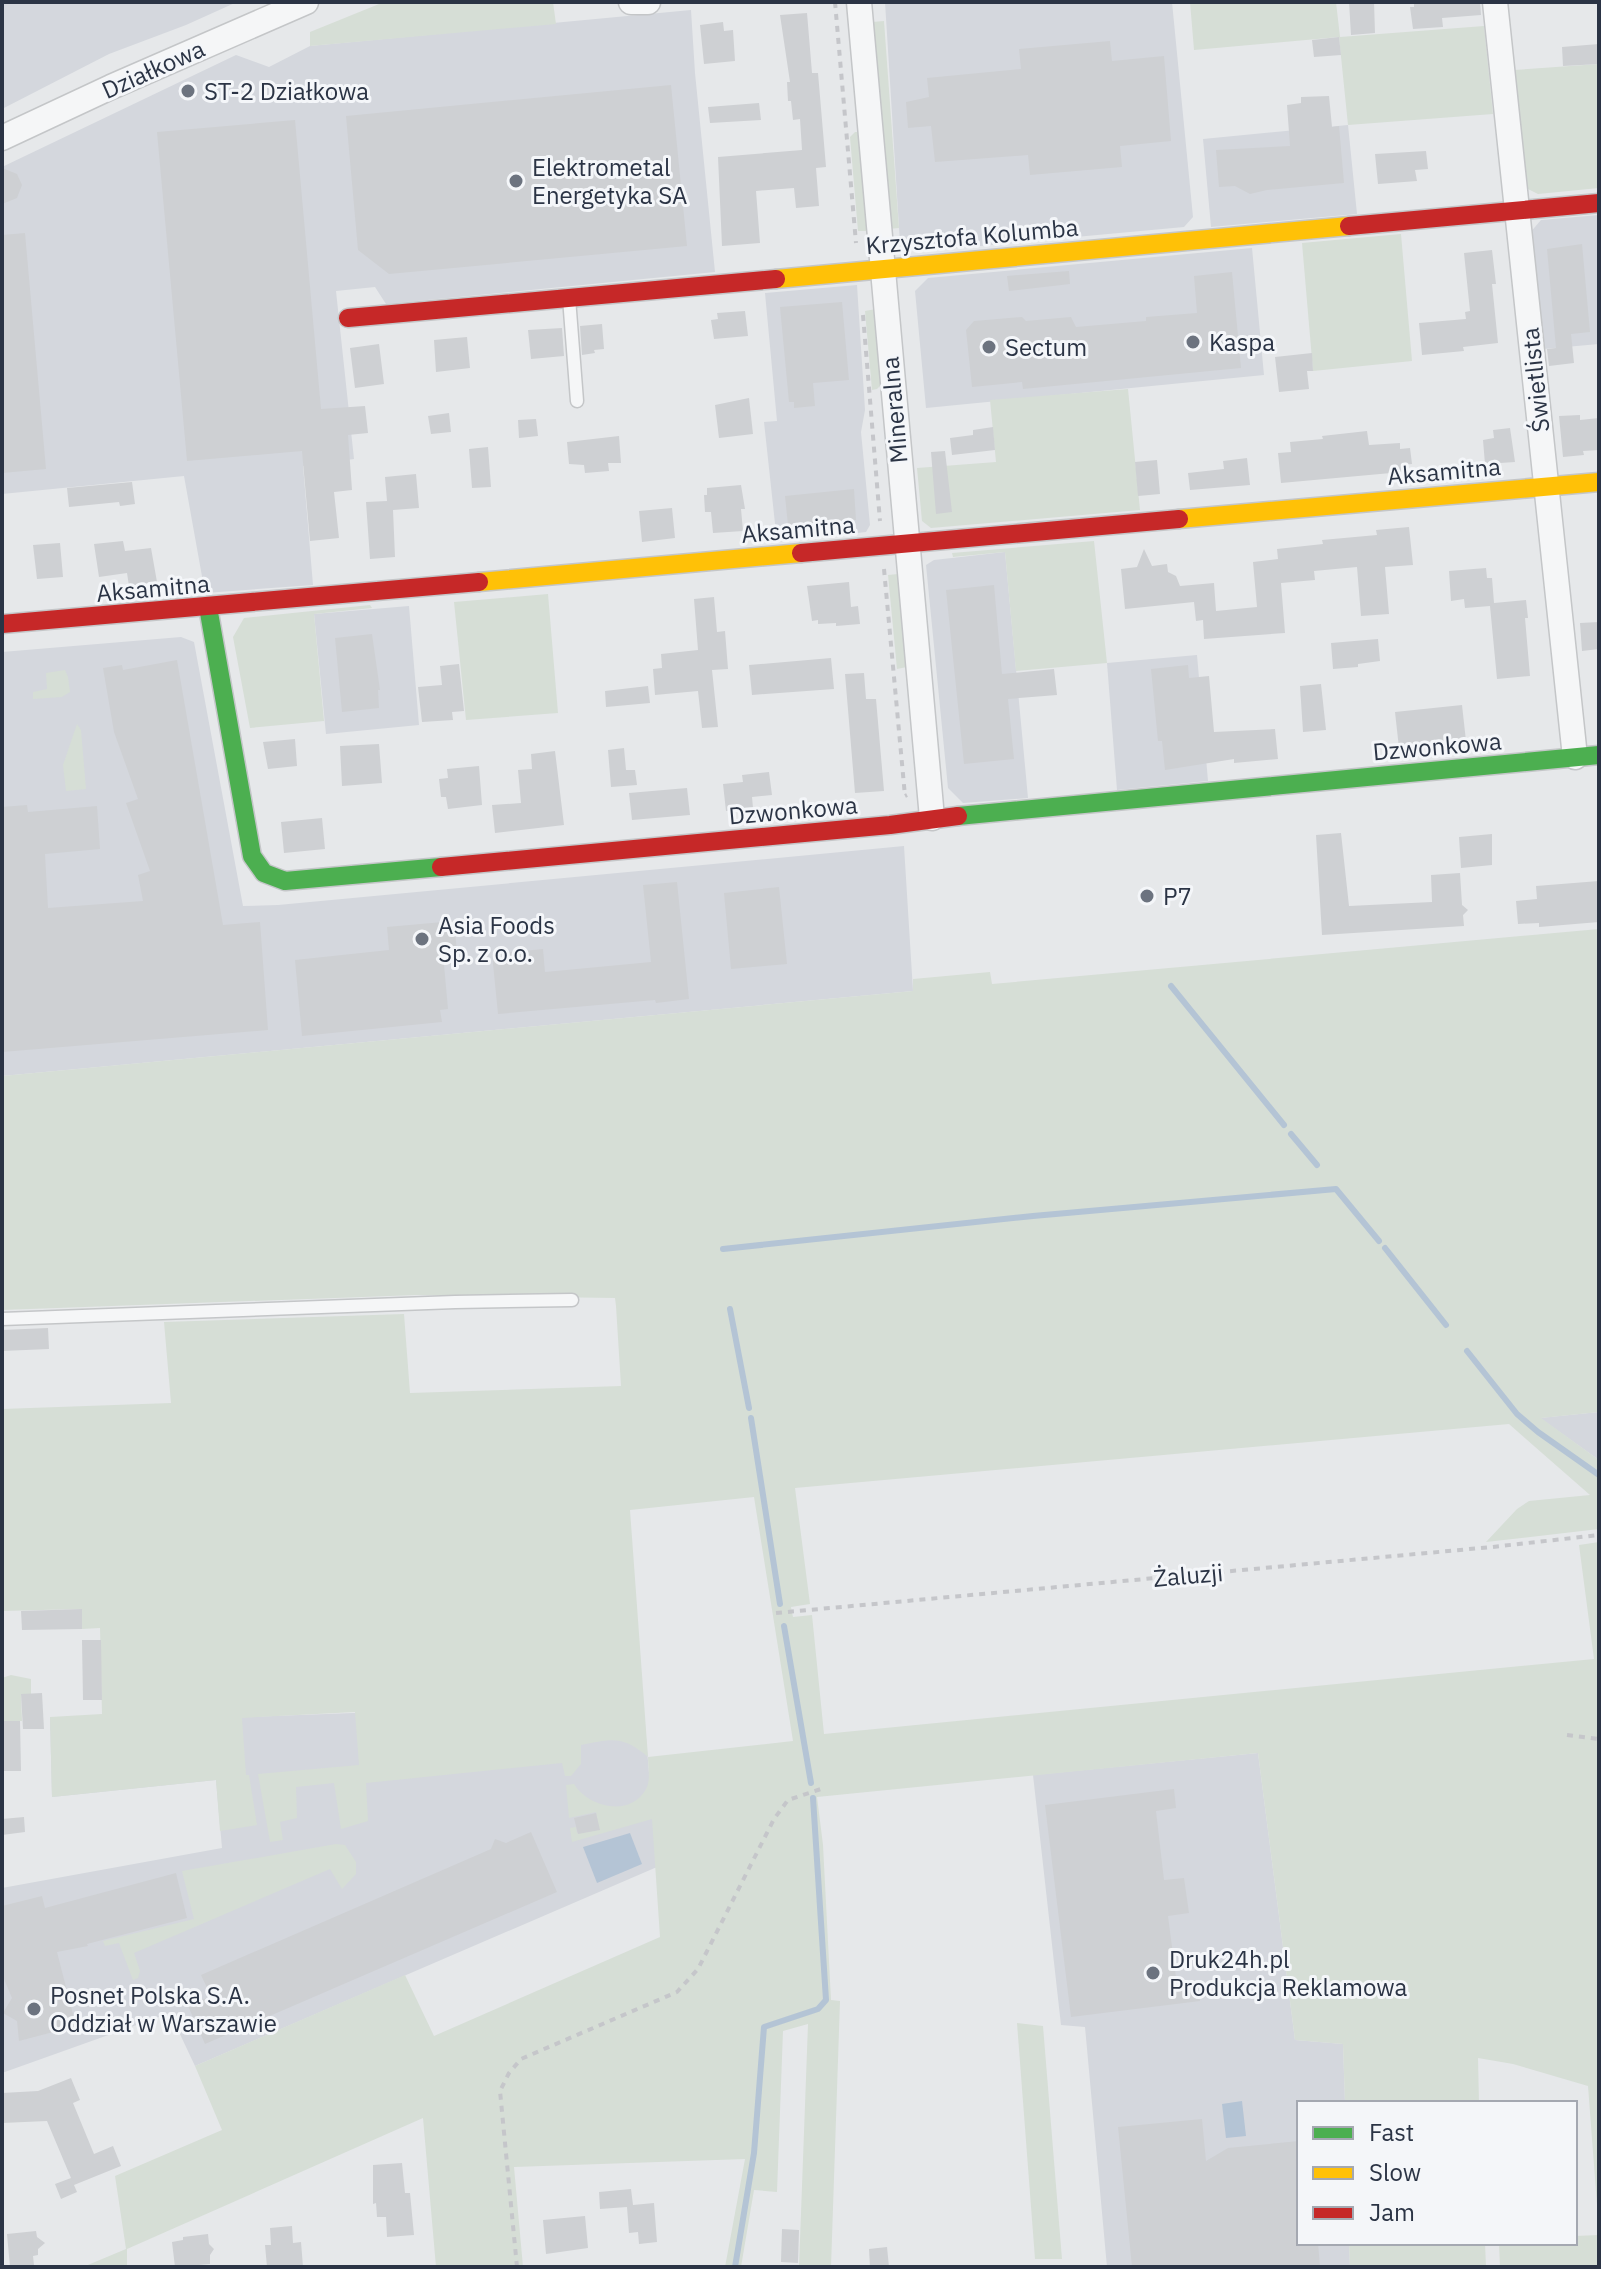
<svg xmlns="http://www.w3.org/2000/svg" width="1601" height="2269" font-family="'IBM Plex Sans',sans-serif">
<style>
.built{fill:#d4d7dd}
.green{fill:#d6ded6;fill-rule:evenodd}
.water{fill:#b4c4d5}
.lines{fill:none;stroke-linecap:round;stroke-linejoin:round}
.stream{stroke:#b4c4d5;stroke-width:6}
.building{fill:#ced0d3}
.lane-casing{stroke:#c4c6c8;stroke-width:15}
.street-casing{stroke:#c4c6c8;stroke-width:27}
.fast-casing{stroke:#c4c6c8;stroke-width:21}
.slow-casing{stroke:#c4c6c8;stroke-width:21}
.jam-casing{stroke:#c4c6c8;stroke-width:21}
.path{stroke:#c5c6ca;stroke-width:4;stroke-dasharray:6 6;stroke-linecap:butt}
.lane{stroke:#f5f6f7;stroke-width:12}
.street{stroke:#f5f6f7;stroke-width:24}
.fast{stroke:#4caf50;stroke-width:18}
.slow{stroke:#ffc107;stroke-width:18}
.jam{stroke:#c62828;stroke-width:18}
.poi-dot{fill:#6c737f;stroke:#f4f6f9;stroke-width:3}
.labels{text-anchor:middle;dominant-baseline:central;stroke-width:6;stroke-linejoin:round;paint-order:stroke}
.street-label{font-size:24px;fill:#2b3445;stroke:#f4f6f9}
.poi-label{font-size:24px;fill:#2b3445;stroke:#f4f6f9;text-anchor:start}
</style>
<rect width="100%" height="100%" fill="#e6e8ea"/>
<g class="built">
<path d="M2 2H237L186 25 109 54 2 109Z"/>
<path d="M885 2H1172L1193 217 1184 227 915 252 900 243Z"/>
<path d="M691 10 695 73 715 272 386 304 375 287 336 291 354 459 303 466 313 585 205 593 184 476 2 494V167L236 55 269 67 310 46Z"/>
<path d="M1348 125 1357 214 1211 227 1203 139Z"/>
<path d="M1599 215V344L1543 349 1529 234 1541 220Z"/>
<path d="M1252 248 1264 375 926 408 915 291 928 278Z"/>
<path d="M857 285 865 410 861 432 870 525 866 532 777 542 764 422 777 421 765 293Z"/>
<path d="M1005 552 1028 798 963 803 948 788 926 565 934 560Z"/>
<path d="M409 606 419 725 326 734 314 614Z"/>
<path d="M181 637 194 642 243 906 278 905 904 846 913 991 2 1076V652Z"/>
<path d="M1197 655 1208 781 1117 790 1107 663Z"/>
<path d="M1599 1412V1460L1540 1418Z"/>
<path d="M643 1702 657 1867 195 2066 170 2013 2 2073V1888L222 1848 216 1780 52 1797 50 1717H249Z"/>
<path d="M1258 1753 1295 2040 1343 2044 1345 2103H1299V2243H1349L1350 2267H1107L1085 2027 1061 2025 1033 1775Z"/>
</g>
<g class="green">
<path d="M384 2H553L556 24 310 46V32Z"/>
<path d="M1190 2H1336L1340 37 1484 26 1493 114 1348 125 1339 37 1194 50Z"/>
<path d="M884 21 899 228 888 229 872 22Z"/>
<path d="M1599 64V188L1538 194 1524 187 1514 70Z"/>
<path d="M855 132H860L869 231H858L850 137Z"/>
<path d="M1401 234 1412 361 1313 371 1302 243Z"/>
<path d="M876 309 883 383 877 389 872 390 865 311Z"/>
<path d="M1128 389 1140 510 931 528 922 521 917 468 996 462 990 400Z"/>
<path d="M1094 541 1107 663 1016 671 1005 552 953 557 952 553Z"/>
<path d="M898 574 907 667 897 669 888 575Z"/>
<path d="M548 594 558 713 466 720 454 602Z"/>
<path d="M370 605 372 608 314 614 324 721 250 728 233 637 244 618Z"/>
<path d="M65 670 68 677 70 692 62 697 33 699V692L47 689 46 673Z"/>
<path d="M77 724 81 730 86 789 66 791 63 765Z"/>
<path d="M1599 929V1412L1541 1418 1599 1460V1529L1486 1542 1517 1509 1529 1501 1590 1495 1509 1424 795 1488 810 1604 791 1607 793 1617 812 1615 824 1734 1594 1659 1579 1545 1599 1542V2231L1588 2086 1513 2064 1478 2058 1479 2103H1345L1343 2044 1295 2040 1258 1753 817 1797 823 1845 831 2000 840 2001 831 2267H799L808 2024 783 2031 777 2192 754 2190 741 2267H725L745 2159 514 2167 523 2267H436L423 2118 127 2249V2267H83L126 2249 115 2176 222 2130 195 2066 405 1975 434 2036 660 1937 652 1819 572 1842 570 1828 576 1827 577 1833 599 1829 596 1812 569 1818 566 1785 574 1784C588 1807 630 1818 646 1789 651 1780 648 1768 648 1757 622 1735 612 1739 581 1745V1764L571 1776H565L562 1763 366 1783 368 1821 341 1829 334 1783 296 1787 297 1818 280 1822 283 1840 270 1842 258 1774 359 1765 355 1712 242 1718 246 1775H249L257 1825 220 1831 216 1780 52 1797 50 1717 102 1714 100 1628 82 1629 81 1609 2 1611V1409L171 1403 164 1322 404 1314 410 1393 621 1386 616 1306 615 1298 417 1295 2 1310V1076L913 991V979L990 972 992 984ZM754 1497 793 1741 648 1757 630 1510Z"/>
<path d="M11 1675 31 1679V1694L21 1695 22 1721H2V1678Z"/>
<path d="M336 1844 345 1845 356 1862V1874L342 1889 330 1869 134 1953 140 1971 138 1978 133 1980 119 1943 105 1946 103 1941 194 1919 182 1871Z"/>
<path d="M1017 2023 1043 2026 1062 2259H1035Z"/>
<path d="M1599 2235V2267H1500L1499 2243H1575V2236Z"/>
<path d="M1349 2243H1485L1486 2267H1350Z"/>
</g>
<g class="water">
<path d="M630 1833 642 1864 597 1883 583 1847Z"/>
<path d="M1242 2101 1246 2136 1226 2138 1222 2104Z"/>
</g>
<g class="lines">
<g class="stream">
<path d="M1171 986 1284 1125"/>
<path d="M1291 1134 1317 1165"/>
<path d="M1385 1248 1446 1325"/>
<path d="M723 1249 1033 1216 1336 1189 1379 1241"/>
<path d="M730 1309 749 1408"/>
<path d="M1467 1351 1517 1414 1538 1432 1599 1475"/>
<path d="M751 1418 780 1604"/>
<path d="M784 1626 811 1783"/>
<path d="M735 2267 754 2153 764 2027 818 2009 826 2000 813 1798"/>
</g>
</g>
<g class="building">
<path d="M1349 2H1374L1375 33 1351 35Z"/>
<path d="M1414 2H1480L1481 15 1442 18 1443 27 1413 29 1410 7H1414Z"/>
<path d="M807 13 812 73H818L826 167 816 168 819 206 796 208 794 188 756 191 760 243 722 246 718 157 802 150 800 119 793 120 791 101H788L787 82H790L780 15Z"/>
<path d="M723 22 724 31 733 30 735 61 704 64 700 25Z"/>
<path d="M1339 37 1341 55 1314 57 1312 40Z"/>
<path d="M1110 41 1112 61 1164 56 1171 141 1120 146 1122 167 1030 175 1028 155 935 162 931 126 908 128 906 102 929 97 927 78 1021 69 1019 49Z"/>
<path d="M1599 44V64L1563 66 1562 47Z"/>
<path d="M671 85 687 246 389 274 358 250 346 116Z"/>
<path d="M1329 96 1332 127 1339 126 1344 183 1267 190 1250 194 1235 186 1219 187 1216 150 1290 146 1287 105 1301 103V97Z"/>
<path d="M759 103 761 120 710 123 708 107Z"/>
<path d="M295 120 321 409 365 406 368 433 348 435 352 490 334 492 339 538 310 541 302 451 187 461 157 132Z"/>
<path d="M1426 151 1428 169 1415 170 1417 181 1378 184 1375 154Z"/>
<path d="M2 168 17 174 22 185 17 198 2 204Z"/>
<path d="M25 233 46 469 2 473V235Z"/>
<path d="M1582 244 1590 332 1571 334 1574 363 1549 366 1547 349 1556 348 1547 249Z"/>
<path d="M1492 250 1496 284H1492L1498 343 1463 347 1464 351 1422 355 1419 323 1466 319 1465 312 1470 311 1464 253Z"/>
<path d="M1069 271 1070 284 1009 291 1007 276Z"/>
<path d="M1232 272 1241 368 1023 389 1022 382 972 387 966 330 974 321 1022 317 1026 321 1071 317 1076 327 1146 321V317L1197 313 1194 276Z"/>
<path d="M842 302 849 380 813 383 815 406 794 408V402H789L780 307Z"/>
<path d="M745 311 748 336 714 339 711 320 718 319 717 313Z"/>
<path d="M602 324 604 349 594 350 595 353 582 355 580 326Z"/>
<path d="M562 328 564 356 531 359 528 330Z"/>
<path d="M467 337 470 368 436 372 434 340Z"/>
<path d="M379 344 384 384 355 388 350 348Z"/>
<path d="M1312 353 1313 371H1307L1309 389 1279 392 1275 357Z"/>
<path d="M749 398 753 434 719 438 715 405Z"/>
<path d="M449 413 451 432 431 434 428 416Z"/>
<path d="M1580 415V420L1599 418V450L1583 451 1584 455 1563 457 1559 416Z"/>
<path d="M536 419 538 436 519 438 518 420Z"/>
<path d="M993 427 995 450 952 455 950 438 973 435V430Z"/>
<path d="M1510 428 1515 462 1485 464 1483 440 1494 438 1493 430Z"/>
<path d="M1367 431 1369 445 1400 443V449L1410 448 1412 464 1402 465V472L1281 483 1278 453 1291 452 1290 442 1323 439 1322 436Z"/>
<path d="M619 436 621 463H608L609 471 585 473 584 465 569 464 567 442Z"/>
<path d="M488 447 491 487 472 488 469 449Z"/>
<path d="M945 451 952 512 936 514 931 452Z"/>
<path d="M1247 458 1250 485 1190 490 1188 473 1224 469 1223 461Z"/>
<path d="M1157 460 1160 494 1138 496 1135 462Z"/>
<path d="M416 474 419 508 393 510 395 557 370 559 366 502 387 501 385 477Z"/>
<path d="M132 482 135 504 120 506 119 502 69 507 67 488Z"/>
<path d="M741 485 745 509H741L743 531 713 533 711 512H705L704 495H707V488Z"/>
<path d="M854 489 856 520 788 525 785 496Z"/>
<path d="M672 508 675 538 642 542 639 511Z"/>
<path d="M1409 527 1413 565 1385 567 1389 614 1361 616 1357 567 1314 571 1315 580 1281 583 1285 633 1204 639 1203 620 1196 621 1194 602 1125 609 1121 569 1137 567 1144 549 1152 566 1167 564 1168 572 1176 576 1180 586 1214 583 1216 611 1257 607 1253 562 1278 559 1277 549 1323 544 1322 540 1377 535 1376 530Z"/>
<path d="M123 541 125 551 151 548 157 582 129 586 127 573 99 577 94 544Z"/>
<path d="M60 543 63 577 37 579 33 545Z"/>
<path d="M1486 568 1487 578H1492L1494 603 1526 600 1528 618H1525L1530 676 1497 679 1490 606 1465 608 1464 599 1451 601 1449 571Z"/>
<path d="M849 582 851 607 858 606 860 624 836 626V623L818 624V620L812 621 807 586Z"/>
<path d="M994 585 1002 674 1054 669 1057 695 1008 699 1014 759 964 764 946 590Z"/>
<path d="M714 597 717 632 725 631 728 669 712 670 718 727 702 728 698 691 655 695 653 669 662 668 661 654 698 650 694 599Z"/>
<path d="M1599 622V649L1582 651 1580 623Z"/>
<path d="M372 634 380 690H378L379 708 342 712 335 638Z"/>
<path d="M1378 639 1380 661 1358 664V667L1333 669 1331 643Z"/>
<path d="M831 658 834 689 752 695 749 665Z"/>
<path d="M177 660 223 925 260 922 268 1030 2 1052V807L27 805 28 812 97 806 100 849 45 854 48 908 143 901 138 875 150 871 126 803 138 799 114 732 103 668 122 665 123 670Z"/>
<path d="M459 664 464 711 452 712 453 720 422 722 418 687 442 685 440 666Z"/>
<path d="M1188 665 1189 678 1209 676 1214 732 1275 729 1278 759 1234 763V759L1165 770 1162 741H1158L1151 669Z"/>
<path d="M864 673 866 699H876L884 791 855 793 845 674Z"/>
<path d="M1321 684 1326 730 1303 732 1300 686Z"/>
<path d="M648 686 650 703 606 707 605 691Z"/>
<path d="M1462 705 1466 741 1399 748 1395 712Z"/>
<path d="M295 739 297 766 268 769 263 742Z"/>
<path d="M379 744 382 783 342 786 340 746Z"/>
<path d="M624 748 626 770H635L637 785 611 787 608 750Z"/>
<path d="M555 751 564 825 495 833 492 805 521 803 518 770 532 769 531 754Z"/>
<path d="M479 766 482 805 448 809 446 797H441L439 779 448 778 447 769Z"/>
<path d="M769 772 772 795 752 797 753 808 726 811 723 784 743 782 742 775Z"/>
<path d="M687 788 690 815 632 820 629 793Z"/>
<path d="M322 818 325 849 284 853 281 822Z"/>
<path d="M1341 833 1349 906 1432 902 1431 875 1460 873 1462 905 1468 910 1463 915 1464 926 1322 935 1316 835Z"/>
<path d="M1492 834V865L1461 868 1459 837Z"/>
<path d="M1599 881V922L1539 927V923L1518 924 1516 901 1537 899 1536 886Z"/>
<path d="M677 882 689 999 656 1003 655 1000 498 1014 492 954 543 949 545 972 651 962 643 885Z"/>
<path d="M779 887 787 964 731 969 724 893Z"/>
<path d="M454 921 458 963 444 965 448 1009 440 1010 442 1022 302 1036 295 960 389 950 387 927Z"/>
<path d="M48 1328 49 1349 2 1351V1330Z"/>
<path d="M82 1609V1629L22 1630 21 1611Z"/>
<path d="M82 1640H101L102 1700H83Z"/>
<path d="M42 1693 44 1729H23L21 1694Z"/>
<path d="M2 1721H20L21 1771H2Z"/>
<path d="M1174 1789 1176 1808 1156 1811 1164 1880 1184 1878 1189 1913 1168 1916 1177 1985 1197 1982 1200 2001 1071 2017 1045 1805Z"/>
<path d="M596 1813 600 1830 578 1834 574 1818Z"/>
<path d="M24 1817 25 1832 2 1835V1819Z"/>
<path d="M531 1832 557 1892 205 2044 188 2006 211 1996 201 1975 491 1849 495 1839 506 1843Z"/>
<path d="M176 1873 187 1918 87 1944 88 1946 57 1952 76 2026 19 2041 17 2021 3 2013 12 1998 2 1974V1906L42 1896 45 1908Z"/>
<path d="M71 2078 80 2100 73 2103 94 2154 113 2146 121 2166 74 2185 77 2192 61 2199 55 2184 71 2178 47 2121 2 2123V2093L38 2091Z"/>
<path d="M1202 2119 1206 2161 1228 2148 1299 2141V2243H1318L1320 2267H1132L1118 2127Z"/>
<path d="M402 2163 405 2193H410L414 2235 387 2237 386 2217H377L376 2203 373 2204V2165Z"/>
<path d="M631 2189 633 2205 654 2203 657 2242 639 2244 638 2232 629 2233 627 2207 600 2209 599 2192Z"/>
<path d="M585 2216 588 2248 546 2254 543 2220Z"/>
<path d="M292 2226 293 2243 301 2242 303 2267H267L265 2245H271L270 2228Z"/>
<path d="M782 2229 799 2230 798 2263 781 2262Z"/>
<path d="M36 2231 37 2237 45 2243 38 2249V2255L33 2256 34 2265 10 2267 7 2234Z"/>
<path d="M208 2234 209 2244 214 2249 210 2255V2264L175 2267 172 2242 183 2240V2237Z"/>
<path d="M887 2247 889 2267H870L869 2249Z"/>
</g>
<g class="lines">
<g class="lane-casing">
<g id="lane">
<path d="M569 298 577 401"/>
<path d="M2 1319 455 1302 572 1300"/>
</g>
</g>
<g class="street-casing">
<g id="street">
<path d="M631 2H648"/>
<path d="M859 2 932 818"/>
<path d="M1495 2 1575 757"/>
<path d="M2 138 111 87 306 2"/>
</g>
</g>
<g class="fast-casing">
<g id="fast">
<path d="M208 607 252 856 264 873 285 881 441 867"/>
<path d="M958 816 1599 755"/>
</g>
</g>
<g class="slow-casing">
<g id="slow">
<path d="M776 279 1349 226"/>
<path d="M1179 519 1599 482"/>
<path d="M479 582 801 553"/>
</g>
</g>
<g class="jam-casing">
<g id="jam">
<path d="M1349 226 1599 203"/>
<path d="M348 318 776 279"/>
<path d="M801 553 1179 519"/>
<path d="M2 624 479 582"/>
<path d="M441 867 890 825 958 816"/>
</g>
</g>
<g class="path">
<path d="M835 2 856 243"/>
<path d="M863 315 880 521"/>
<path d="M884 569 905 796 907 795"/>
<path d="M776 1613 1492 1547 1599 1535"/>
<path d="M1567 1735 1599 1739"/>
<path d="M517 2267 500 2091 509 2073 521 2059 677 1992 698 1969 774 1819 788 1800 824 1788"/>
</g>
<use href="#lane" class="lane"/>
<use href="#street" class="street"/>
<use href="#fast" class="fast"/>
<use href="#slow" class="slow"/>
<use href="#jam" class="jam"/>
</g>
<g class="poi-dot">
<circle cx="188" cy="91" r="8"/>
<circle cx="516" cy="181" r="8"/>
<circle cx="1193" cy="342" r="8"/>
<circle cx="989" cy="347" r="8"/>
<circle cx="1147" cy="896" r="8"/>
<circle cx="422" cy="939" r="8"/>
<circle cx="1153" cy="1973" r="8"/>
<circle cx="34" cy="2009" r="8"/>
</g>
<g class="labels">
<g class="street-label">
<text transform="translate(153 69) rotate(-24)">Działkowa</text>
<text transform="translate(972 236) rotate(-5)">Krzysztofa Kolumba</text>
<text transform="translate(1535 380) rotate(-96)">Świetlista</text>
<text transform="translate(894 410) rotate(-95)">Mineralna</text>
<text transform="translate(1444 471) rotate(-5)">Aksamitna</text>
<text transform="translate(798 529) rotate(-5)">Aksamitna</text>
<text transform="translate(153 588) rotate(-5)">Aksamitna</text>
<text transform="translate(1437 746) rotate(-5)">Dzwonkowa</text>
<text transform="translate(793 810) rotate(-5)">Dzwonkowa</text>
<text transform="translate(1188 1575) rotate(-5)">Żaluzji</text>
</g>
<g class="poi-label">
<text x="204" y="91">ST-2 Działkowa</text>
<text x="532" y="167">Elektrometal<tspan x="532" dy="28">Energetyka SA</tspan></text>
<text x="1209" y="342">Kaspa</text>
<text x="1005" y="347">Sectum</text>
<text x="1163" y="896">P7</text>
<text x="438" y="925">Asia Foods<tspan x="438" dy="28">Sp. z o.o.</tspan></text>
<text x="1169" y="1959">Druk24h.pl<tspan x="1169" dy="28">Produkcja Reklamowa</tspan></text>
<text x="50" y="1995">Posnet Polska S.A.<tspan x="50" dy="28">Oddział w Warszawie</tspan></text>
</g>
</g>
<rect width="1601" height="2269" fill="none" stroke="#2b3445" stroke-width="8"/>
<rect x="1297" y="2101" width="280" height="144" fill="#f4f6f9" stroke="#a4a8b1" stroke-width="2"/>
<rect x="1313" y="2127" width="40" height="12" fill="#4caf50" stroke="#a4a8b1" stroke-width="2"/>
<text x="1369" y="2141" font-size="24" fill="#2b3445">Fast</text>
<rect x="1313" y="2167" width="40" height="12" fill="#ffc107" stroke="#a4a8b1" stroke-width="2"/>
<text x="1369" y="2181" font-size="24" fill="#2b3445">Slow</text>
<rect x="1313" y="2207" width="40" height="12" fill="#c62828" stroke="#a4a8b1" stroke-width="2"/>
<text x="1369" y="2221" font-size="24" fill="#2b3445">Jam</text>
</svg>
